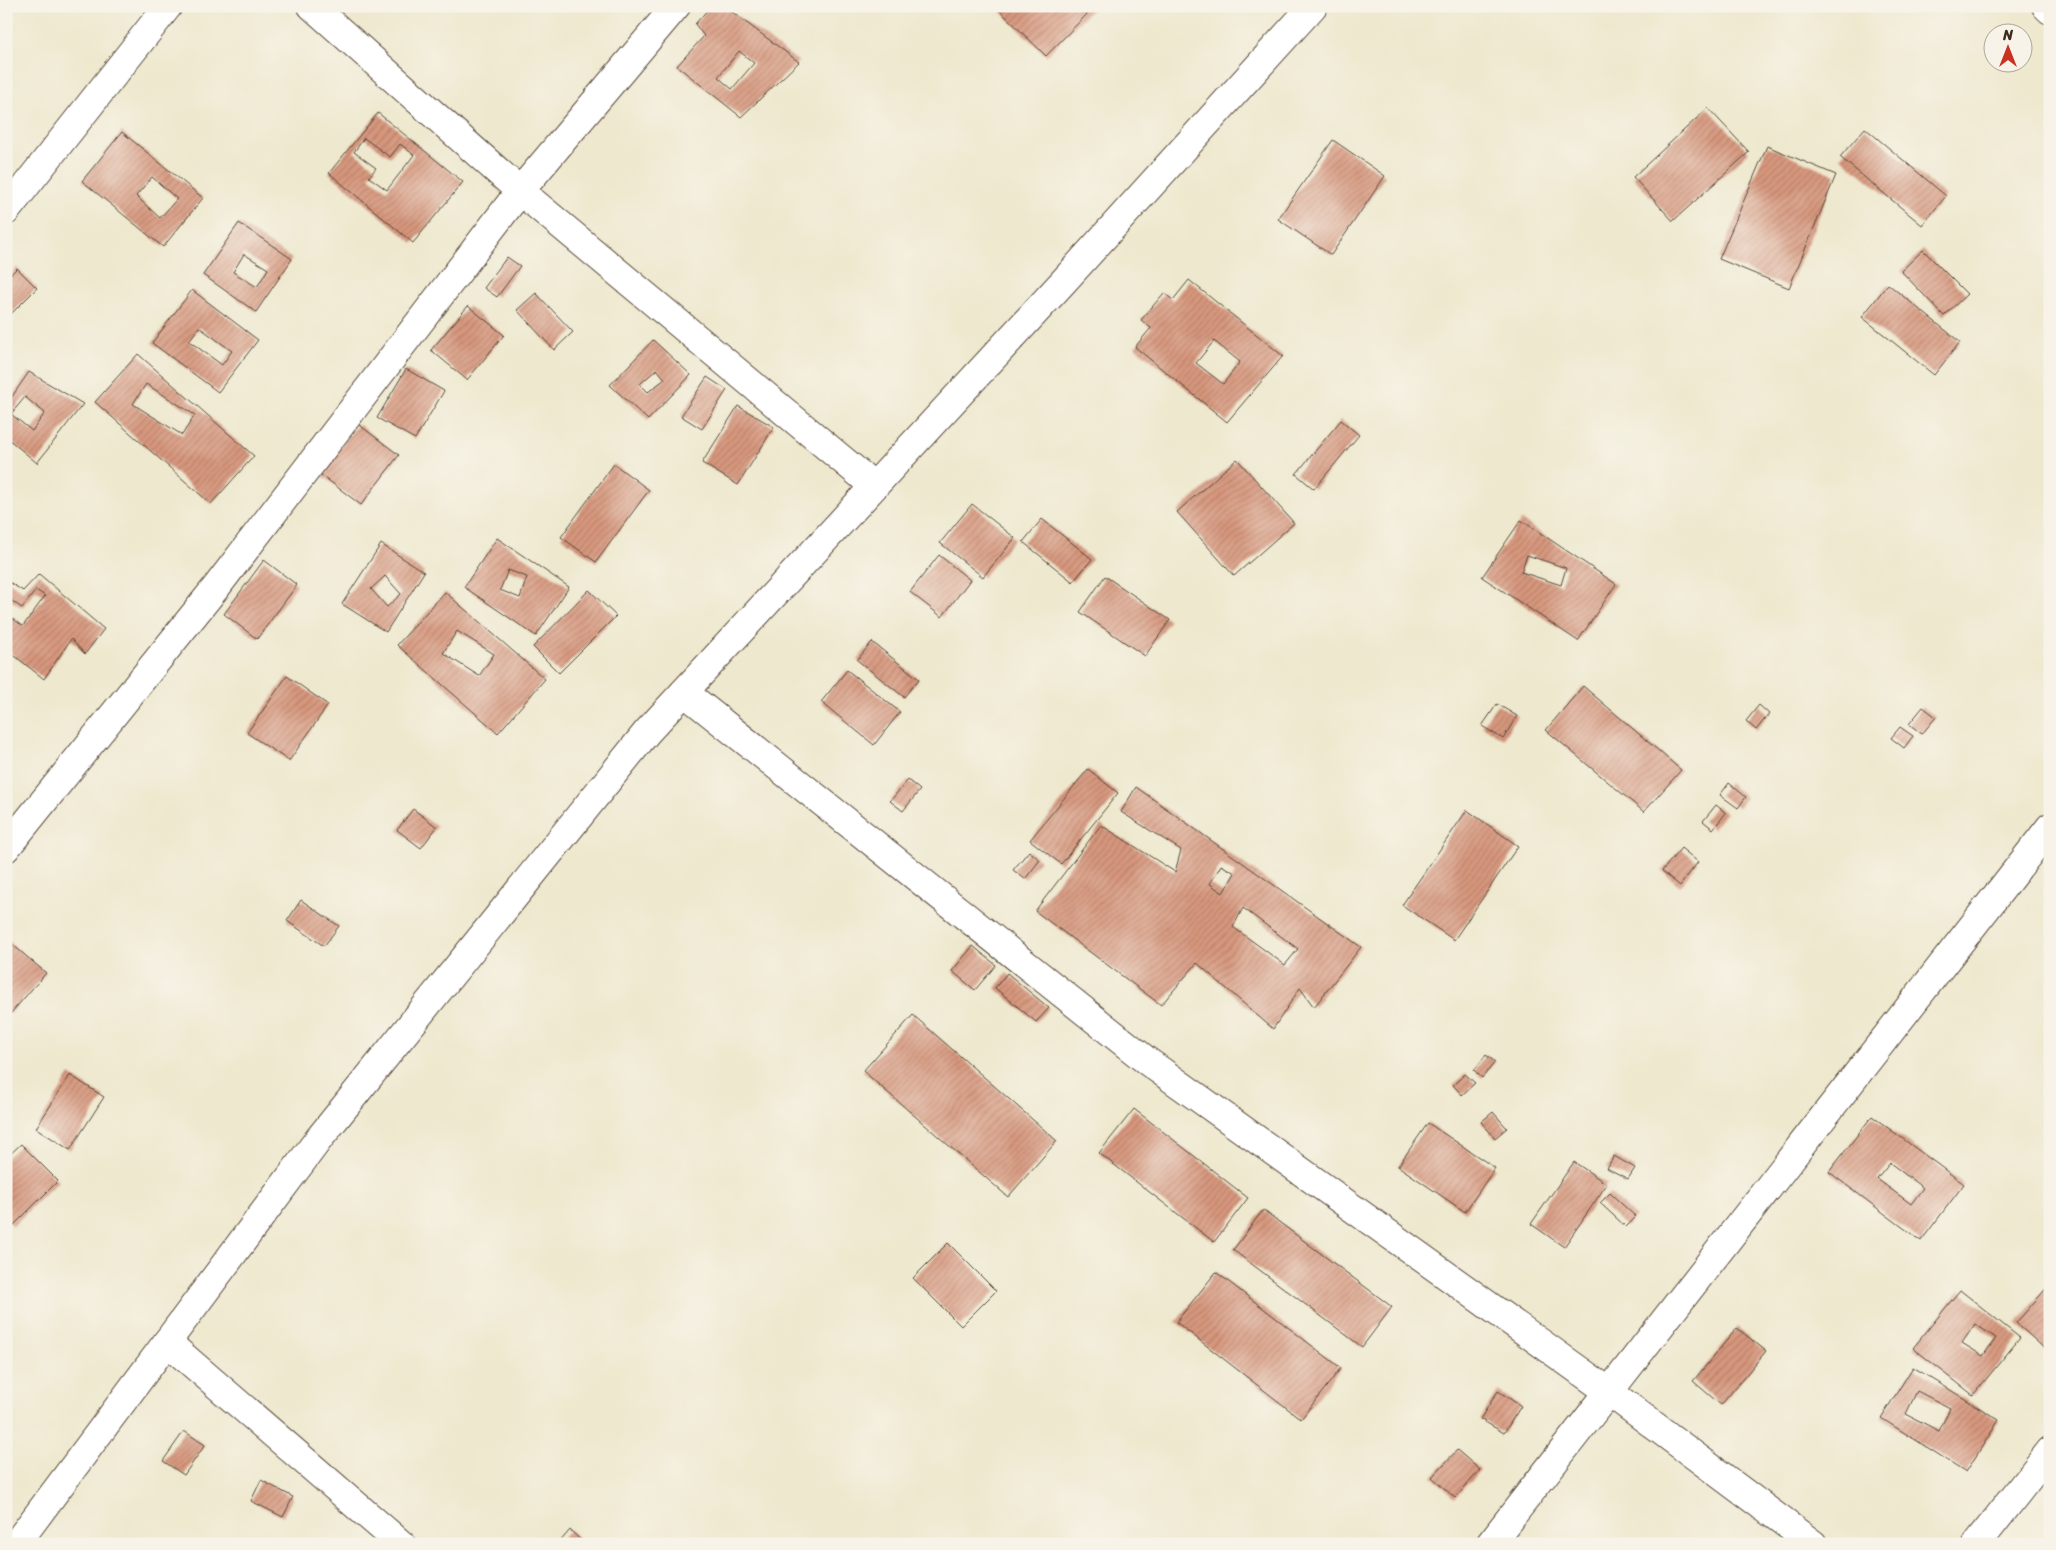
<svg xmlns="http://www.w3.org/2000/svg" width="2056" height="1550" font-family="Sriracha,sans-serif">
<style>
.building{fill:url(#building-hatch);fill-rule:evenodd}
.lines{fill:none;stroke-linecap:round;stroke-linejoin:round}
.street-casing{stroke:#564638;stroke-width:30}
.secondary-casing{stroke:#564638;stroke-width:30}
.street{stroke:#fff;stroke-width:28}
.secondary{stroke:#fff;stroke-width:28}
</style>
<defs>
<pattern id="building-hatch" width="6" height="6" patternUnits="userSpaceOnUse" patternTransform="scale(1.25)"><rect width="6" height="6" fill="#d8987e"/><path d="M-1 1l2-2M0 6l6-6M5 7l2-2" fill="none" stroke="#b07c67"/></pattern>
</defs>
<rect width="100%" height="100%" fill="#f7f3e8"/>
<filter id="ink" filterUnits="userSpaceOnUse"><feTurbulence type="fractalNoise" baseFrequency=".02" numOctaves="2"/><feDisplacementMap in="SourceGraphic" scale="10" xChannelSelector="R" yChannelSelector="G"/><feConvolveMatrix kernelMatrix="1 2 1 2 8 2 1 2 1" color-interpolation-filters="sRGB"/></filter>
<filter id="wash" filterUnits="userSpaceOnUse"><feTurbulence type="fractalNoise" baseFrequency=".0096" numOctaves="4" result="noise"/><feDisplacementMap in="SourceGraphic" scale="20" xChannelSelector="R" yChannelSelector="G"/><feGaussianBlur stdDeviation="1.12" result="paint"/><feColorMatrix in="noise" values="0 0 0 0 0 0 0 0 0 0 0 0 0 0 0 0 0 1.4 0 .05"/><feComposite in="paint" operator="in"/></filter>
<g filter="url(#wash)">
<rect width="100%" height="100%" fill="#eee8ce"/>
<g id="blocks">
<g class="building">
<path d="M711 6H724L799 62 741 117 677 66 704 36 695 24ZM739 51 754 63 732 89 718 77Z"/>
<path d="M995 6H1095L1046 56Z"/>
<path d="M1708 108 1749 152 1673 221 1633 177Z"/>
<path d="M378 113 463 182 413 243 329 173ZM364 138 390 157 400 144 414 155 387 190 369 177 376 168 354 152Z"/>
<path d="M1865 128 1946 196 1922 225 1840 157Z"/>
<path d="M122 132 203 198 163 247 82 181ZM152 177 177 199 160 218 136 196Z"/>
<path d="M1333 140 1385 176 1331 255 1278 219Z"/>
<path d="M1767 146 1836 175 1789 288 1719 259Z"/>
<path d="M239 223 292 259 256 312 203 275ZM244 254 268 269 257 287 233 272Z"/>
<path d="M1923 250 1967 294 1944 316 1901 271Z"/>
<path d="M507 257 520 266 497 297 484 288Z"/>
<path d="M17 268 37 288 6 319V279Z"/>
<path d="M1189 280 1283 356 1227 422 1135 347 1151 328 1141 320 1164 293 1173 300ZM1214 341 1240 362 1223 384 1196 363Z"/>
<path d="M1888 284 1960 342 1934 375 1862 317Z"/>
<path d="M192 290 258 340 218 392 152 343ZM199 327 232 351 222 365 189 341Z"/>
<path d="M536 293 573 332 554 350 517 310Z"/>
<path d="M468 306 504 335 467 380 431 350Z"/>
<path d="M653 340 691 375 648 420 610 385ZM657 369 665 379 648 392 640 384Z"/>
<path d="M138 354 254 456 211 504 95 402ZM146 384 195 415 182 435 133 404Z"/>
<path d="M406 369 444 391 415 439 377 418Z"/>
<path d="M29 372 83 404 37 463 6 437V405ZM25 397 45 413 32 431 11 414Z"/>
<path d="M707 377 727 390 702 429 681 416Z"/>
<path d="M738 406 774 427 738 485 702 463Z"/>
<path d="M1341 420 1359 435 1314 489 1296 474Z"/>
<path d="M358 424 399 455 361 505 320 474Z"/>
<path d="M1237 459 1294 523 1234 576 1177 512Z"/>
<path d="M614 464 649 490 596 562 561 537Z"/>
<path d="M972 504 1015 538 983 577 940 543Z"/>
<path d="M1042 519 1092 559 1073 582 1023 542Z"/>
<path d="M1521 520 1616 584 1578 641 1482 577ZM1527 555 1566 568 1561 585 1521 572Z"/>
<path d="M497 538 569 587 536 636 464 587ZM508 570 527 577 520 598 500 590Z"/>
<path d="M381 544 424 572 386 632 342 604ZM385 576 401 594 387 607 371 589Z"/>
<path d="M939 555 970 580 942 617 910 592Z"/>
<path d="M264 560 297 585 257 639 224 614Z"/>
<path d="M39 574 104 629 85 654 71 639 44 679 6 649V614L23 626 45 596 36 590 22 608 6 597V580L23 591Z"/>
<path d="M1105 576 1170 620 1145 656 1080 612Z"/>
<path d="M589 590 616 616 559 673 533 647Z"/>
<path d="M445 592 545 679 498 733 397 645ZM457 631 494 654 479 676 443 653Z"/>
<path d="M872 642 919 679 904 697 857 660Z"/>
<path d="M847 670 900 712 874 745 821 702Z"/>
<path d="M287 676 328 705 289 761 247 733Z"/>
<path d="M1583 686 1681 770 1644 812 1546 730Z"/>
<path d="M1497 704 1517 716 1503 739 1482 726Z"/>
<path d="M1759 705 1769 714 1756 730 1746 721Z"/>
<path d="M1923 707 1936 717 1922 734 1909 724Z"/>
<path d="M1900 727 1913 736 1904 748 1891 738Z"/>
<path d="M1088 769 1118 793 1061 864 1030 840Z"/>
<path d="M908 780 920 790 903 811 890 801Z"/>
<path d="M1729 783 1746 797 1738 808 1720 795Z"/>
<path d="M1136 787 1361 947 1314 1007 1300 988 1273 1029 1197 963 1161 1005 1035 911 1101 825 1175 872 1181 850 1121 812ZM1221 865 1235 873 1223 893 1210 884ZM1243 908 1298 949 1285 965 1233 927Z"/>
<path d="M1716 805 1726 813 1713 829 1703 821Z"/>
<path d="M413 809 437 827 421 848 397 830Z"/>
<path d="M1467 810 1518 846 1454 940 1402 905Z"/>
<path d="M1681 848 1698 862 1680 886 1662 871Z"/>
<path d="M1029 851 1040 860 1025 879 1013 870Z"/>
<path d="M301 900 339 926 324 946 287 921Z"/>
<path d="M6 939 46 973 11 1013 6 1010Z"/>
<path d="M973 946 996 965 975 990 952 971Z"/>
<path d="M1007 973 1049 1008 1036 1022 995 988Z"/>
<path d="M913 1015 1057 1141 1008 1197 863 1071Z"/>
<path d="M1486 1055 1495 1062 1482 1078 1474 1070Z"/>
<path d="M1465 1074 1475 1083 1462 1095 1453 1085Z"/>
<path d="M70 1075 104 1097 70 1150 36 1128Z"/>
<path d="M1134 1109 1248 1198 1214 1242 1099 1153Z"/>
<path d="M1493 1112 1507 1128 1495 1138 1481 1122Z"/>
<path d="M1872 1116 1964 1184 1921 1241 1829 1172ZM1890 1163 1923 1188 1911 1204 1877 1179Z"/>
<path d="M1428 1123 1495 1168 1465 1212 1398 1166Z"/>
<path d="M21 1144 58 1181 13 1226 6 1219V1158Z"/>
<path d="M1614 1156 1635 1168 1628 1179 1607 1168Z"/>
<path d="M1574 1162 1607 1184 1564 1247 1531 1224Z"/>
<path d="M1610 1193 1636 1217 1626 1227 1600 1203Z"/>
<path d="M1263 1210 1392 1307 1362 1347 1233 1250Z"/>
<path d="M948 1243 996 1291 961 1326 913 1278Z"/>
<path d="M1216 1272 1341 1368 1301 1419 1176 1322Z"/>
<path d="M2050 1284V1342L2044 1348 2016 1323Z"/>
<path d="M1960 1290 2020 1338 1973 1395 1913 1348ZM1975 1324 1996 1338 1983 1356 1962 1343Z"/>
<path d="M1737 1328 1766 1351 1721 1405 1693 1381Z"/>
<path d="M1913 1367 1999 1420 1966 1472 1881 1418ZM1917 1391 1950 1408 1939 1431 1906 1414Z"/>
<path d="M1498 1391 1521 1406 1504 1433 1480 1419Z"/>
<path d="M184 1431 205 1445 184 1475 163 1461Z"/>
<path d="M1457 1450 1480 1470 1455 1498 1432 1477Z"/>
<path d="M261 1480 293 1497 283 1517 251 1501Z"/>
<path d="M570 1530 585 1544H558Z"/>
</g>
</g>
</g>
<g filter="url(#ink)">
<use href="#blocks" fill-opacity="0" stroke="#564638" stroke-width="1"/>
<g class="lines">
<g class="street-casing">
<g id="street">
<path d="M312 6 520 191 874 486"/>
<path d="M6 211 168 6"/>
<path d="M684 692 1147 1061 1608 1391 1813 1544"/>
<path d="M6 848 218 585 520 191 676 6"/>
<path d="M167 1342 401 1544"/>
<path d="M1490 1544 2050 827"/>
<path d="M1977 1544 2050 1451"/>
</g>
</g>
<g class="secondary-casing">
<g id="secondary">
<path d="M2046 6 2050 10"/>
<path d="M16 1544 318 1140 647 732 1063 282 1313 6"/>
</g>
</g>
<use href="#street" class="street"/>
<use href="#secondary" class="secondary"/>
</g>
</g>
<rect width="2056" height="1550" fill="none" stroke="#f7f3e8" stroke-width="25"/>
<g transform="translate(2008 48)"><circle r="24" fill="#f7f3e8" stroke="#aca397"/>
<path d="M0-4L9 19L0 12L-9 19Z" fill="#c8321e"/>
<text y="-8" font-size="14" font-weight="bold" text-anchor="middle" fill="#3b2a1e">N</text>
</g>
</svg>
